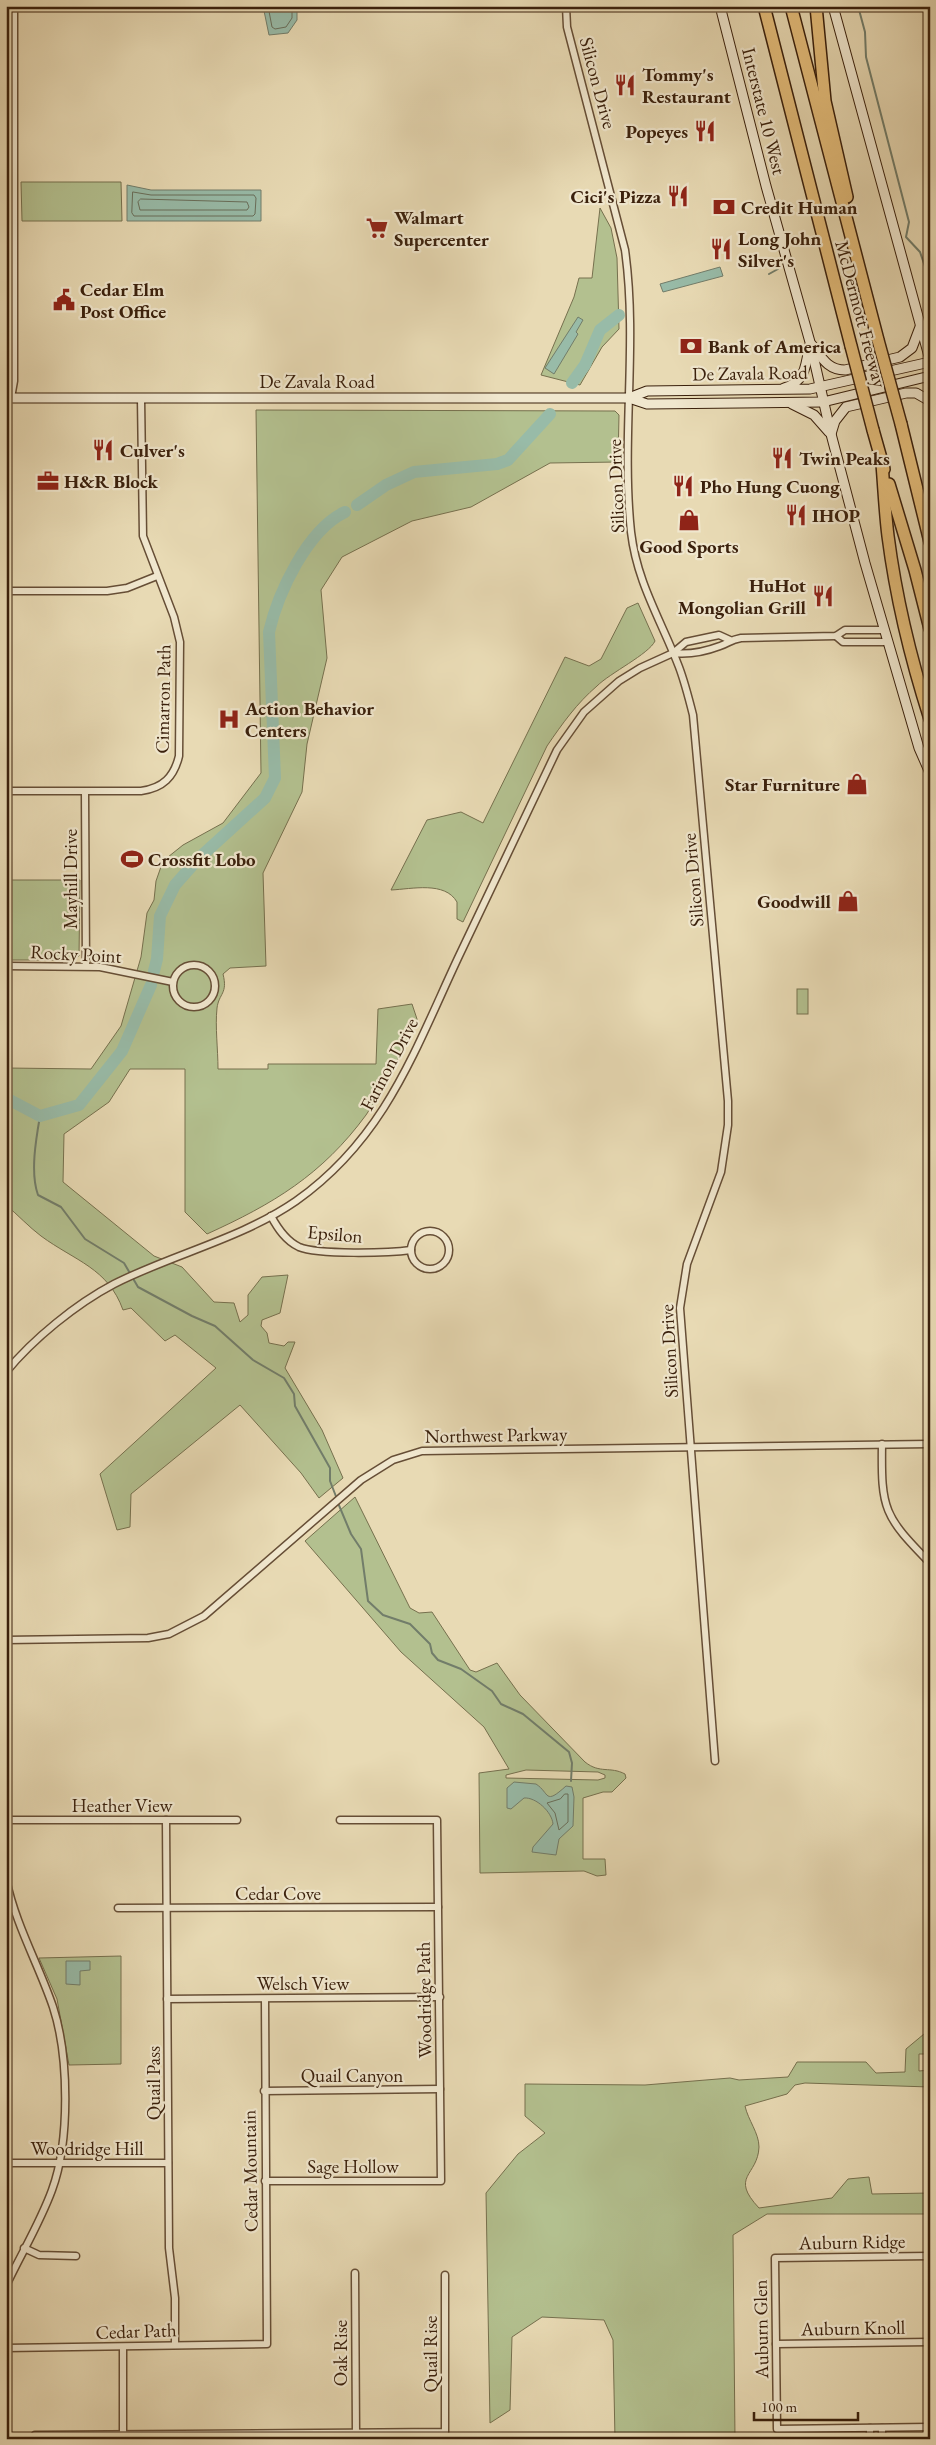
<svg xmlns="http://www.w3.org/2000/svg" width="936" height="2445" font-family="'EB Garamond',serif">
<style>
.green{fill:#b3c08f;stroke:#76704e;fill-rule:evenodd}
.water{fill:#98bba8;stroke:#727d6a}
.lines{fill:none;stroke-linecap:round;stroke-linejoin:round}
.shore{stroke:#696e5a;stroke-width:1}
.stream{stroke:#727d6a;stroke-width:2}
.river{stroke:#98bba8;stroke-width:12}
.minor-casing{stroke:#664e36;stroke-width:9}
.secondary-casing{stroke:#3a200c;stroke-width:11}
.motorway-casing{stroke:#3a200c;stroke-width:14}
.minor{stroke:#f0e7ce;stroke-width:6}
.secondary{stroke:#f0e7ce;stroke-width:9}
.motorway{stroke:#e4bd7a;stroke-width:11}
.motorway-bridge-casing{stroke:#3a200c;stroke-width:14;stroke-linecap:butt}
.motorway-bridge{stroke:#e4bd7a;stroke-width:11}
.labels{text-anchor:middle;dominant-baseline:central;stroke-width:4.5;stroke-linejoin:round;paint-order:stroke}
.poi-label{font-size:19px;font-weight:bold;fill:#3a200c;stroke:#f0e7ce;text-anchor:start}
.street-label{font-size:19px;fill:#3a200c;stroke:#f0e7ce}
</style>
<rect width="100%" height="100%" fill="#e8dab4"/>
<filter id="stains"><feTurbulence type="fractalNoise" baseFrequency=".004" numOctaves="4"/><feColorMatrix values="0 0 0 0 .2 0 0 0 0 .09 0 0 0 0 .02 0 0 0 .5 -.17"/></filter>
<radialGradient id="worn" r=".72"><stop offset=".6" stop-color="#630" stop-opacity="0"/><stop offset="1" stop-color="#630" stop-opacity=".3"/></radialGradient>
<g class="green">
<path d="M21 182H121L122 221H22Z"/>
<path d="M600 208 611 228 617 258 619 329 602 347 580 385 541 375 574 297 579 278H592Z"/>
<path d="M256 410 615 411 619 415 618 462 550 463 471 507 412 521 342 557 321 590 327 658 307 744 302 792 263 873 266 966 230 968 223 974C228 994 219 993 217 1008 215 1027 218 1049 218 1069H268V1064H376L378 1009 412 1004 418 1022C400 1052 386 1086 366 1115 322 1175 273 1204 207 1234L185 1212V1069H130L109 1102 64 1134 63 1182 154 1256 182 1267 214 1302 234 1303 240 1322 248 1315V1295L262 1277 288 1275 280 1313 262 1320 261 1326 267 1333 269 1343 284 1346 288 1342H295L285 1368 322 1430 343 1478 319 1498 301 1473 240 1405 131 1494 130 1527 117 1530 100 1474 216 1368 175 1335 165 1341 131 1308 123 1310C108 1268 75 1261 41 1236 29 1227 18 1215 6 1205V1068L91 1069 121 1026 141 957 147 913 154 900 156 881 163 861 183 845 223 823 261 773Z"/>
<path d="M638 603 655 641C649 654 610 673 597 686 577 703 562 724 547 746L463 922 457 919V902C445 881 412 889 391 890L427 820 461 812 483 823 565 657 589 666 601 659 627 608Z"/>
<path d="M6 880H80L79 956 72 960H6Z"/>
<rect x="797" y="989" width="11" height="25"/>
<path d="M355 1497 410 1608 419 1613 432 1612 470 1670 476 1672 497 1663 520 1695 585 1762C600 1774 610 1766 625 1774L626 1778 612 1792H603L583 1798V1859H605L606 1875 597 1876 584 1871 480 1873 479 1773 509 1769 484 1727 401 1652 305 1541ZM526 1770 598 1772 605 1775V1778L598 1780 506 1778V1775Z"/>
<path d="M121 1956V2064L69 2065 57 1999 39 1958Z"/>
<path d="M930 2029V2054H919V2071L930 2070V2087L805 2083 795 2085 787 2094 745 2106C748 2120 759 2133 759 2147 758 2176 729 2176 759 2208L832 2198 848 2179 869 2177 872 2194 930 2193V2214H767L733 2235 735 2439H615L613 2340 604 2320 542 2317 512 2337 510 2410 490 2423 486 2193 518 2154 545 2133 525 2116V2084L645 2085 730 2078 739 2080 788 2077 797 2062H866L876 2073 905 2072 906 2049Z"/>
</g>
<g class="water">
<path d="M263 6H297V20L288 33 269 35Z"/>
<path d="M127 185 151 190H261V221H127Z"/>
<path d="M720 267 723 276 663 292 660 284Z"/>
<path d="M578 317 583 320 576 332 578 334 554 374 545 368Z"/>
<path d="M514 1782 536 1784C550 1793 544 1806 566 1786L572 1787 574 1797 573 1826 559 1839 556 1855 532 1852 533 1847 553 1824C552 1812 536 1797 524 1798L511 1809 507 1808V1788Z"/>
<path d="M66 1961H90V1970L80 1971V1985L66 1984Z"/>
</g>
<g class="lines">
<g class="shore">
<path d="M268 6 272 27 275 29 286 27 292 18V6"/>
<path d="M133 192 151 195H254L256 198 255 214 253 216H134L132 213Z"/>
<path d="M141 199 247 202 249 207 247 210H140L138 202Z"/>
<path d="M565 1794H568V1822L559 1830 555 1813 547 1803 560 1799Z"/>
</g>
<g class="stream">
<path d="M858 6 865 32 866 57 909 222 906 237 920 252 930 281"/>
<path d="M769 274 778 269"/>
<path d="M40 1116C36 1139 30 1173 38 1195L61 1207 85 1239 124 1263 138 1287 192 1316 215 1326 253 1360 284 1378 294 1394 295 1406 330 1468V1481L337 1499"/>
<path d="M338 1503 351 1534 361 1549 368 1601 383 1615 410 1624 430 1644 432 1653 438 1660 461 1669 492 1691 501 1704 523 1714 569 1752 572 1763 571 1781"/>
</g>
<g class="river">
<path d="M572 383 585 365 600 330 619 315"/>
<path d="M357 505 386 485 414 472 497 464 508 460 550 414"/>
<path d="M154 971 157 959 160 916 175 885 198 859 265 798 275 778 269 632C278 593 307 530 345 512"/>
<path d="M6 1098 40 1116 79 1105 122 1051 151 985"/>
</g>
<g class="minor-casing">
<g id="minor">
<path d="M566 6 567 27 625 250C638 343 621 438 631 532 637 583 661 620 679 667 685 683 689 699 693 715L728 1101V1125L721 1172 687 1264 680 1308 715 1761"/>
<path d="M11 398 14 381V6"/>
<path d="M6 591H107L127 588 157 576"/>
<path d="M836 636 843 642H888"/>
<path d="M673 653C689 655 704 652 720 646 729 643 730 640 741 638L836 636 845 630H885"/>
<path d="M6 791H141C163 788 174 777 179 756L180 642 174 617 143 536 141 398"/>
<path d="M85 792 86 966"/>
<circle cx="194" cy="986" r="21"/>
<path d="M6 966 100 967 173 982"/>
<path d="M271 1216C278 1229 286 1241 299 1247 318 1255 389 1253 411 1250"/>
<circle cx="430" cy="1250" r="19"/>
<path d="M6 1372C33 1339 76 1304 114 1284 173 1254 241 1239 296 1201 385 1138 414 1052 458 958 491 889 524 819 557 750L584 712 619 681 640 668 673 653 686 642 719 635 730 640"/>
<path d="M882 1444C881 1510 884 1516 930 1563"/>
<path d="M6 1640 148 1638 169 1634 204 1616 361 1480 393 1460 422 1451 930 1444"/>
<path d="M6 1820H237"/>
<path d="M166 1820 169 2248 175 2298V2344"/>
<path d="M6 1879C16 1926 38 1963 53 2007 69 2056 70 2141 52 2190 40 2223 21 2254 6 2286"/>
<path d="M118 1908 438 1907"/>
<path d="M167 1999 440 1997"/>
<path d="M264 2091 440 2089"/>
<path d="M6 2163H168"/>
<path d="M265 2181H441L437 1820H340"/>
<path d="M24 2248 39 2255 76 2256"/>
<path d="M930 2256 775 2258 777 2429 930 2427"/>
<path d="M355 2273 356 2433"/>
<path d="M776 2344 930 2342"/>
<path d="M123 2347V2435"/>
<path d="M6 2348 267 2344 265 1999"/>
<path d="M870 2428V2439"/>
<path d="M35 2435 445 2432V2275"/>
<path d="M882 2439V2428"/>
</g>
</g>
<g class="secondary-casing">
<g id="secondary">
<path d="M720 6 766 186 810 342 831 434 865 563 919 748 930 773"/>
<path d="M833 6 930 360"/>
<path d="M812 345C822 358 828 370 845 370L900 357 912 348 920 327"/>
<path d="M784 388C805 382 806 366 809 347"/>
<path d="M6 398H629L647 404 823 402 930 376"/>
<path d="M629 398 647 391 810 389 930 362"/>
<path d="M792 404 814 415 829 432"/>
<path d="M831 434 835 421 846 407 906 393H916L930 401"/>
</g>
</g>
<g class="motorway-casing">
<g id="motorway">
<path d="M764 6 851 346"/>
<path d="M791 6 878 340"/>
<path d="M816 6 825 101 847 197"/>
<path d="M901 424 930 542"/>
<path d="M873 430 884 469"/>
<path d="M882 464C884 488 885 512 888 536 896 598 911 660 930 719"/>
<path d="M889 484 915 570 930 629"/>
</g>
</g>
<use href="#minor" class="minor"/>
<use href="#secondary" class="secondary"/>
<use href="#motorway" class="motorway"/>
<g class="motorway-bridge-casing">
<g id="motorway-bridge">
<path d="M878 340 901 424"/>
<path d="M851 346 873 430"/>
</g>
</g>
<use href="#motorway-bridge" class="motorway-bridge"/>
</g>
<defs>
<g id="restaurant-bare" transform="scale(1.725)"><path d="M-5-6h1v4h1v-4h1v4h1v-4h1v5L-1.5 .5V6h-2V.5L-5-1ZM5-6V6H3V1.5H1.5Q1.5-4 5-6Z" fill="#8f2418" stroke="#f0e7ce" stroke-width="2.5" paint-order="stroke"/></g>
<g id="bank-bare" transform="scale(1.725)"><path d="M-6-4H6V4H-6ZM0-2.3a2.3 2.3 0 1 0 0 4.6a2.3 2.3 0 1 0 0-4.6Z" fill="#8f2418" stroke="#f0e7ce" stroke-width="2.5" paint-order="stroke"/></g>
<g id="supermarket-bare" transform="scale(1.725)"><path d="M-6-5.5h2.5l.6 2H6L4.5 2H-2.5L-4.4-4H-6ZM-1.5 3.2a1.3 1.3 0 1 0 .1 0ZM3 3.2a1.3 1.3 0 1 0 .1 0Z" fill="#8f2418" stroke="#f0e7ce" stroke-width="2.5" paint-order="stroke"/></g>
<g id="civic-bare" transform="scale(1.725)"><path d="M-.6-6.5H3V-4.5H.6V-3L4-1V1h2V6H-6V1h2V-1L-.6-3ZM-1.2 2.5V6h2.4V2.5Z" fill="#8f2418" stroke="#f0e7ce" stroke-width="2.5" paint-order="stroke"/></g>
<g id="office-bare" transform="scale(1.725)"><path d="M-6-3h4V-5.5h4V-3h4V5H-6ZM-1-4.5V-3h2v-1.5ZM-6 0V1H6V0Z" fill="#8f2418" stroke="#f0e7ce" stroke-width="2.5" paint-order="stroke"/></g>
<g id="shop-bare" transform="scale(1.725)"><path d="M-5-2.5h2.3a2.7 3.5 0 0 1 5.4 0H5L5.5 6h-11ZM-1.5-2.5h3a1.5 2.3 0 0 0-3 0Z" fill="#8f2418" stroke="#f0e7ce" stroke-width="2.5" paint-order="stroke"/></g>
<g id="hospital-bare" transform="scale(1.725)"><path d="M-5-5h3v3.5h4V-5h3V5h-3V1.5h-4V5h-3Z" fill="#8f2418" stroke="#f0e7ce" stroke-width="2.5" paint-order="stroke"/></g>
<g id="stadium-bare" transform="scale(1.725)"><path d="M0-5a6.5 5 0 1 0 0 10a6.5 5 0 1 0 0-10ZM-3.5-1.8h7v3.6h-7Z" fill="#8f2418" stroke="#f0e7ce" stroke-width="2.5" paint-order="stroke"/></g>
</defs>
<g fill-rule="evenodd">
<use href="#restaurant-bare" x="625" y="85"/>
<use href="#restaurant-bare" x="705" y="131"/>
<use href="#restaurant-bare" x="678" y="196"/>
<use href="#bank-bare" x="724" y="207"/>
<use href="#supermarket-bare" x="377" y="228"/>
<use href="#restaurant-bare" x="721" y="249"/>
<use href="#civic-bare" x="64" y="300"/>
<use href="#bank-bare" x="691" y="346"/>
<use href="#restaurant-bare" x="103" y="450"/>
<use href="#restaurant-bare" x="782" y="458"/>
<use href="#office-bare" x="48" y="481"/>
<use href="#restaurant-bare" x="683" y="486"/>
<use href="#restaurant-bare" x="796" y="515"/>
<use href="#shop-bare" x="689" y="520"/>
<use href="#restaurant-bare" x="823" y="596"/>
<use href="#hospital-bare" x="229" y="719"/>
<use href="#shop-bare" x="857" y="784"/>
<use href="#stadium-bare" x="132" y="859"/>
<use href="#shop-bare" x="848" y="901"/>
</g>
<g class="labels">
<g class="poi-label">
<text x="642" y="74">Tommy's<tspan x="642" dy="22">Restaurant</tspan></text>
<text x="688" y="131" text-anchor="end">Popeyes</text>
<text x="661" y="196" text-anchor="end">Cici's Pizza</text>
<text x="741" y="207">Credit Human</text>
<text x="394" y="217">Walmart<tspan x="394" dy="22">Supercenter</tspan></text>
<text x="738" y="238">Long John<tspan x="738" dy="22">Silver's</tspan></text>
<text x="80" y="289">Cedar Elm<tspan x="80" dy="22">Post Office</tspan></text>
<text x="708" y="346">Bank of America</text>
<text x="120" y="450">Culver's</text>
<text x="799" y="458">Twin Peaks</text>
<text x="64" y="481">H&amp;R Block</text>
<text x="700" y="486">Pho Hung Cuong</text>
<text x="812" y="515">IHOP</text>
<text x="689" y="546" text-anchor="middle">Good Sports</text>
<text x="806" y="585" text-anchor="end">HuHot<tspan x="806" dy="22">Mongolian Grill</tspan></text>
<text x="245" y="708">Action Behavior<tspan x="245" dy="22">Centers</tspan></text>
<text x="840" y="784" text-anchor="end">Star Furniture</text>
<text x="148" y="859">Crossfit Lobo</text>
<text x="831" y="901" text-anchor="end">Goodwill</text>
</g>
<g class="street-label">
<text transform="translate(598 83) rotate(75)">Silicon Drive</text>
<text transform="translate(764 111) rotate(76)">Interstate 10 West</text>
<text transform="translate(861 314) rotate(75)">McDermott Freeway</text>
<text transform="translate(750 373) rotate(-1)">De Zavala Road</text>
<text x="317" y="381">De Zavala Road</text>
<text transform="translate(616 486) rotate(-92)">Silicon Drive</text>
<text transform="translate(163 699) rotate(-89)">Cimarron Path</text>
<text transform="translate(70 879) rotate(-90)">Mayhill Drive</text>
<text transform="translate(693 880) rotate(-95)">Silicon Drive</text>
<text transform="translate(76 954) rotate(3)">Rocky Point</text>
<text transform="translate(389 1064) rotate(-62)">Farinon Drive</text>
<text transform="translate(335 1234) rotate(5)">Epsilon</text>
<text transform="translate(669 1351) rotate(-93)">Silicon Drive</text>
<text transform="translate(496 1435) rotate(-1)">Northwest Parkway</text>
<text x="122" y="1805">Heather View</text>
<text x="278" y="1893">Cedar Cove</text>
<text x="303" y="1983">Welsch View</text>
<text transform="translate(424 2000) rotate(-91)">Woodridge Path</text>
<text x="352" y="2075">Quail Canyon</text>
<text transform="translate(153 2083) rotate(-90)">Quail Pass</text>
<text x="87" y="2148">Woodridge Hill</text>
<text x="353" y="2166">Sage Hollow</text>
<text transform="translate(250 2171) rotate(-91)">Cedar Mountain</text>
<text transform="translate(852 2242) rotate(-1)">Auburn Ridge</text>
<text transform="translate(853 2328) rotate(-1)">Auburn Knoll</text>
<text transform="translate(761 2329) rotate(-91)">Auburn Glen</text>
<text transform="translate(136 2331) rotate(-2)">Cedar Path</text>
<text transform="translate(340 2353) rotate(-90)">Oak Rise</text>
<text transform="translate(430 2354) rotate(-90)">Quail Rise</text>
</g>
</g>
<rect width="936" height="2445" fill="none" stroke="#e8dab4" stroke-width="25"/>
<rect x="8" y="8" width="921" height="2430" fill="none" stroke="#3a200c" stroke-width="2.5"/>
<rect x="12" y="12" width="911" height="2420" fill="none" stroke="#3a200c"/>
<path d="M754 2412v8h104v-8" fill="none" stroke="#3a200c" stroke-width="2.5"/>
<text x="761" y="2412" font-size="15" fill="#3a200c" stroke="#f0e7ce" stroke-width="4" paint-order="stroke">100 m</text>
<rect width="100%" height="100%" filter="url(#stains)"/>
<rect width="100%" height="100%" fill="url(#worn)"/>
</svg>
